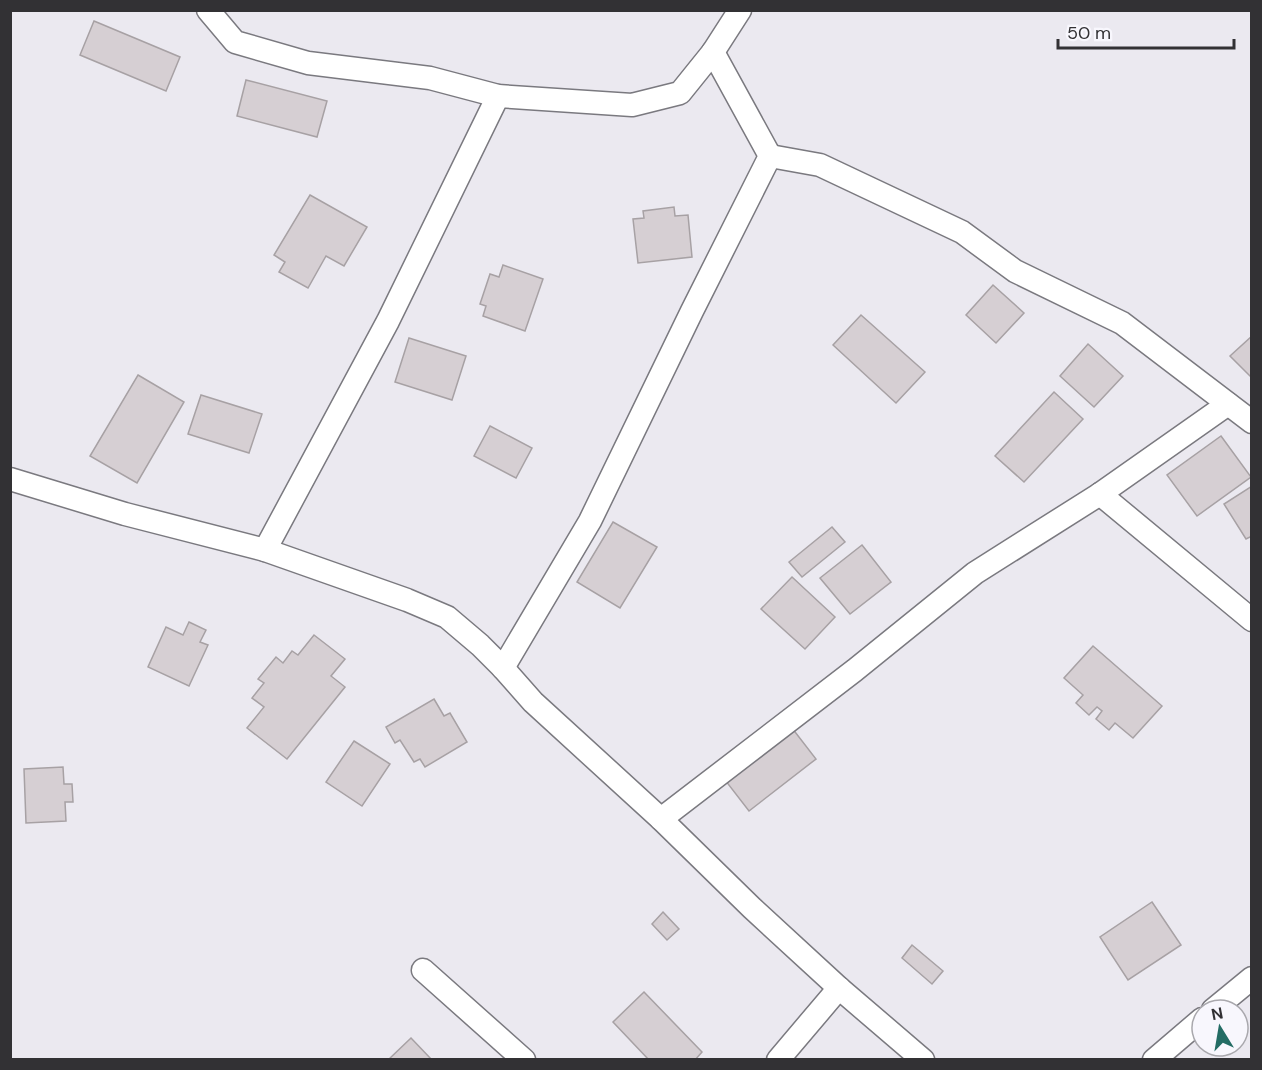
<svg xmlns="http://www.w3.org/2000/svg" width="1262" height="1070" font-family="'DM Sans',sans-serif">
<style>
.building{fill:#d6cfd3;stroke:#a7a1a4;stroke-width:1.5}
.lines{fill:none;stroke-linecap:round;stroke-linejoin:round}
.minor-casing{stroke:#7a797f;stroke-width:25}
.minor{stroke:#fff;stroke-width:22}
</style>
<rect width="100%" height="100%" fill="#ebe9f0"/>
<g class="building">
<path d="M94 21 180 57 166 91 80 55Z"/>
<path d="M246 80 327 101 317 137 237 116Z"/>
<path d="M310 195 367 227 344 266 326 256 308 288 279 272 285 262 274 255Z"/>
<path d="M674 207 675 216 688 215 692 257 638 263 633 219 644 218 643 211Z"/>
<path d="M503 265 543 279 525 331 483 316 486 306 480 304 490 274 499 277Z"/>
<path d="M993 285 1024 313 996 343 966 315Z"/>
<path d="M861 315 925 372 896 403 833 345Z"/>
<path d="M1252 336V378L1230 356Z"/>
<path d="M409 338 466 356 452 400 395 382Z"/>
<path d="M1088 344 1123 376 1094 407 1060 376Z"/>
<path d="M138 375 184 402 137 483 90 456Z"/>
<path d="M1054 392 1083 419 1024 482 995 456Z"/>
<path d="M201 395 262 414 249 453 188 434Z"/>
<path d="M490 426 532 448 516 478 474 456Z"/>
<path d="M1221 436 1251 477 1197 516 1167 475Z"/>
<path d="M1252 486V536L1246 539 1224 504Z"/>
<path d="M613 522 657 547 620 608 577 582Z"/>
<path d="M832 527 845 542 802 577 789 562Z"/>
<path d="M862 545 891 582 850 614 820 578Z"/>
<path d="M792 577 835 617 805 649 761 609Z"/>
<path d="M189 622 206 630 200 642 208 645 189 686 148 667 166 627 183 635Z"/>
<path d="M314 635 345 659 331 676 345 687 287 759 247 728 264 707 252 698 264 683 258 679 276 657 283 663 292 651 298 655Z"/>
<path d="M1093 646 1162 706 1133 738 1115 723 1109 730 1096 719 1102 711 1097 707 1089 715 1076 703 1083 695 1064 678Z"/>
<path d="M434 699 444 716 450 713 467 742 425 767 420 759 414 762 400 740 395 743 386 727Z"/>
<path d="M792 728 816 759 749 811 725 780Z"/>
<path d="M354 741 390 764 362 806 326 782Z"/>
<path d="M63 767 64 784H72L73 802H65L66 821 26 823 24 769Z"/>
<path d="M1152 902 1181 945 1128 980 1100 937Z"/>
<path d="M663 912 679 929 667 940 652 924Z"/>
<path d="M912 945 943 971 932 984 902 958Z"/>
<path d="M644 992 702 1052 695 1060H649L613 1022Z"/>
<path d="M411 1038 432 1060H388Z"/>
</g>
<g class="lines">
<g class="minor-casing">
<g id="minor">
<path d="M208 10 235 42 308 63 430 78 498 96 632 105 680 93 713 52 740 10"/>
<path d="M770 156 820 165 962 232 1015 271 1122 323 1252 422"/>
<path d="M10 479 125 514 265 550 407 600 447 617 480 645 503 668 533 702 661 819 752 908 839 988 923 1060"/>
<path d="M1100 494 1252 620"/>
<path d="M265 550 388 321 498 96"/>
<path d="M503 668 590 521 692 311 770 156 713 52"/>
<path d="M661 819 855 670 975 573 1100 494 1228 404"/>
<path d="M423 970 524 1060"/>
<path d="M1213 1010 1252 978"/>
<path d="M778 1060 839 988"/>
<path d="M1154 1060 1202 1019"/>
</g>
</g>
<use href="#minor" class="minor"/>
</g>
<rect width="1262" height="1070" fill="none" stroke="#323134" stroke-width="24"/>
<g transform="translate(1220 1028) rotate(349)"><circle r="28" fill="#f8f7fd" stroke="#a9a8ad" stroke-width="1.5"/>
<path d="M0-4.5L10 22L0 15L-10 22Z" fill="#236c64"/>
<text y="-9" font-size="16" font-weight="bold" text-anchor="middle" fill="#323134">N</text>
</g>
<path d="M1058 39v9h176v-9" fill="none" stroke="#323134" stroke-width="3"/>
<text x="1067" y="39" font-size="18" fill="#323134" stroke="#f8f7fd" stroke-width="4.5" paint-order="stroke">50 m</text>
</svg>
